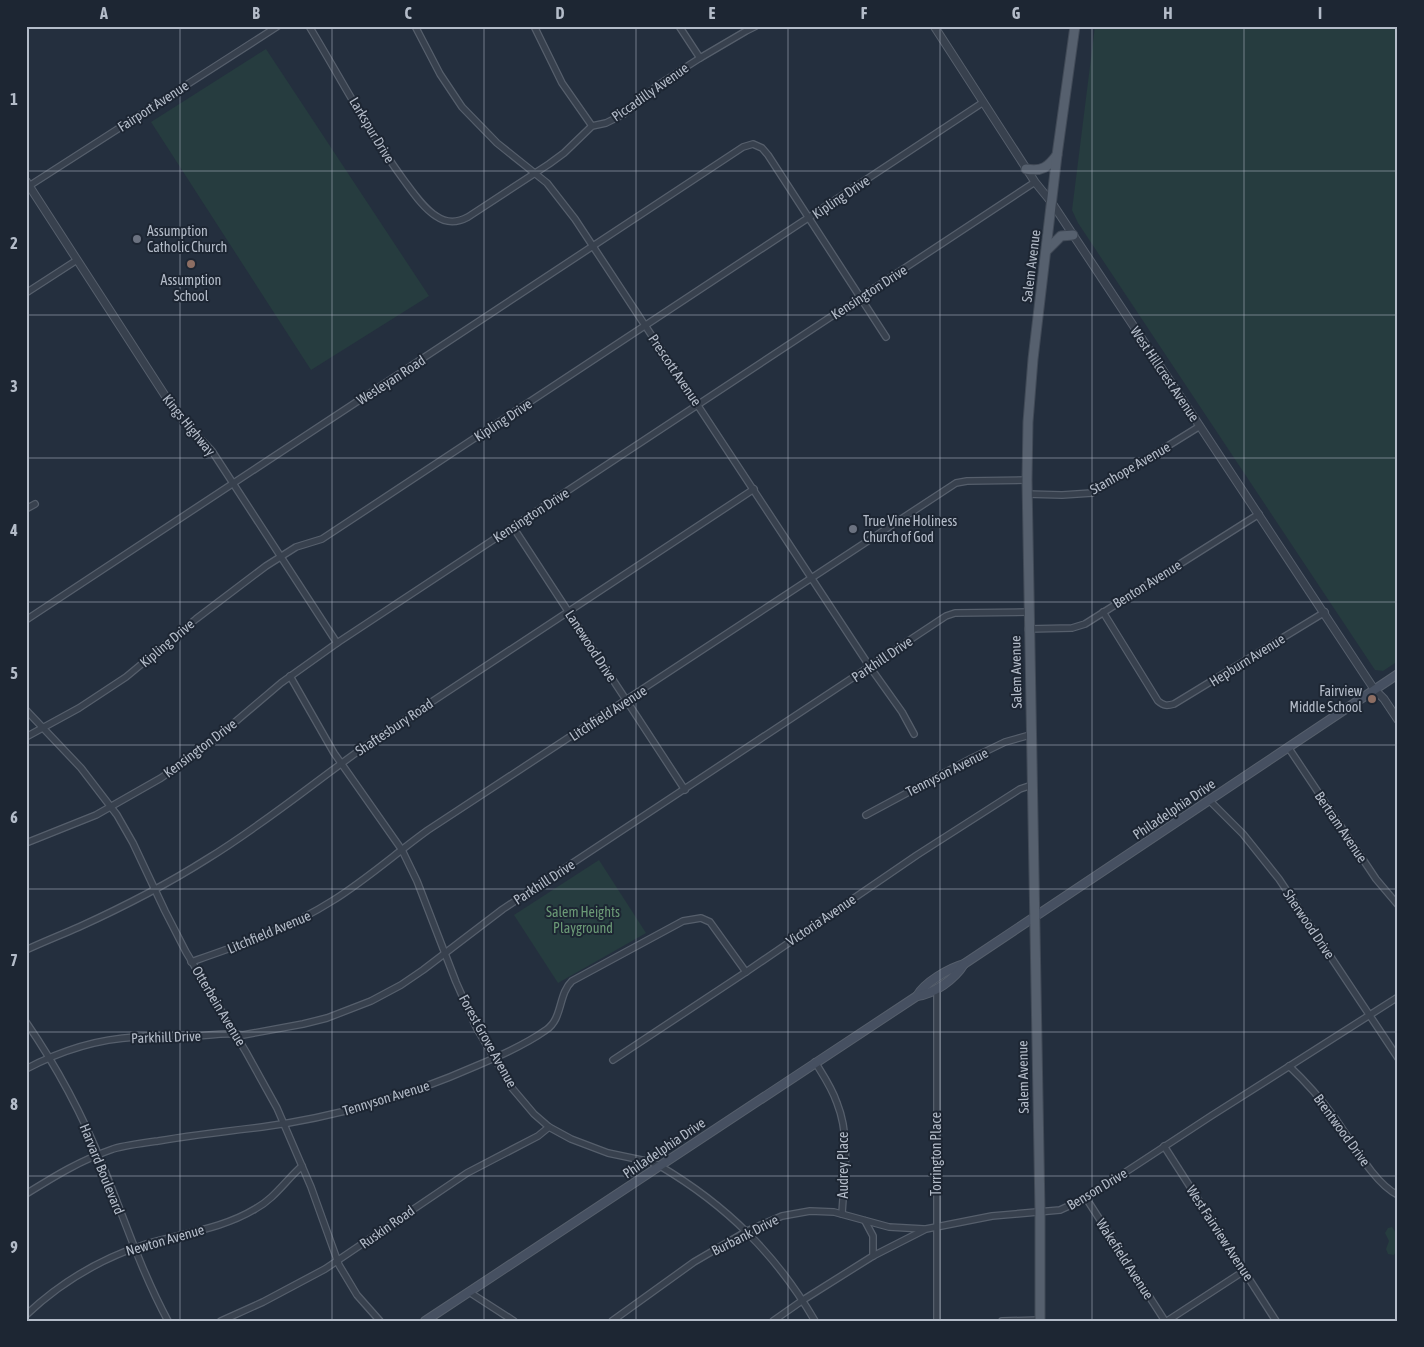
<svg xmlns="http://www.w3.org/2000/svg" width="1424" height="1347" font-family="'Asap Condensed',sans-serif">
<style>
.green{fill:#263c3f}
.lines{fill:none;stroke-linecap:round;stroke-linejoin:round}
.minor-casing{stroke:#565f6c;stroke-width:8}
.tertiary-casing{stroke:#565f6c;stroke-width:9}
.secondary-casing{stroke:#565f6c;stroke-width:10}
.primary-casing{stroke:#414a57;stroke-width:11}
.minor{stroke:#38414e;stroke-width:5.5}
.tertiary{stroke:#38414e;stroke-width:7}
.secondary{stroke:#465061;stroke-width:8}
.primary{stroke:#56606e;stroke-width:9}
.grid{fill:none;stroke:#b4bcc9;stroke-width:1;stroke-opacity:0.55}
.worship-dot{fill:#6b7280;stroke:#1d2633;stroke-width:2}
.education-dot{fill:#8d6e63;stroke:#1d2633;stroke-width:2}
.labels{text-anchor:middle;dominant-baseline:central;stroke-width:4;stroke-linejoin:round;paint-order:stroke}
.street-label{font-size:14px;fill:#b4bcc9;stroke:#1d2633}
.poi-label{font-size:14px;fill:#b4bcc9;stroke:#1d2633;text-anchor:start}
.park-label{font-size:14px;fill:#6b9a76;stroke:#1d2633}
.neatline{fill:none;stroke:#b4bcc9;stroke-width:2}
.grid-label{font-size:16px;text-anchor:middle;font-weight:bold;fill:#b4bcc9}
</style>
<rect width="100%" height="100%" fill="#242f3e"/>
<g class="green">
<path d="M1095 26H1398V661L1383 671 1375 670 1078 223 1072 210Z"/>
<path d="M266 49 429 296 311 370 151 122Z"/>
<path d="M599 860 646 933 558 983 514 915Z"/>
<path d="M1392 1227C1399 1235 1400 1247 1394 1255L1388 1254 1386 1249 1389 1241 1385 1233 1388 1228Z"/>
</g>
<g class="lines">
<g class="minor-casing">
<g id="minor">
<path d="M309 26C340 77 368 131 403 179 412 191 423 208 436 216 446 223 457 223 468 217L549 164 564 153 592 126 606 123 624 114 658 85 700 58 746 31 756 26"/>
<path d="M415 26 440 74 462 107 497 143 547 183 575 219 870 667 902 712 914 734"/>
<path d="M534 26 562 83 592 126"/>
<path d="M679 26 700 58"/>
<path d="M29 186 278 26"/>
<path d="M26 293 77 260"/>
<path d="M177 414 212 451 337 643"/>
<path d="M1026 494 1062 495 1092 493 1200 426"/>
<path d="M26 509 35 504"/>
<path d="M513 527 685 790"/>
<path d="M1103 612 1158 701C1164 706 1167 706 1174 704L1325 612"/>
<path d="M26 620 743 147 753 144 762 148 768 155 886 337"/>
<path d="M1028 629 1072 628 1085 624 1259 514"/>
<path d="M290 676 334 753 402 850 417 881 456 982 476 1027 512 1088 534 1114 549 1127 571 1139 608 1153 651 1162 660 1166C726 1205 776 1254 815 1321"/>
<path d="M26 710 81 768 117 815 133 843 165 911 186 952 246 1052 277 1108 311 1187 339 1265 357 1295 380 1321"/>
<path d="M26 737 79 708 126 677 196 619 266 566 296 547 322 539 982 103"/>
<path d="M1288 747 1376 879 1398 905"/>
<path d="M1209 800 1243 834 1279 879 1398 1058"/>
<path d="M866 815 972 758 1005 742 1030 735"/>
<path d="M26 843 96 815 161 778 208 745 281 683 337 643 1035 182"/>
<path d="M26 950C43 942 61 935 79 927 123 907 166 885 207 859 266 823 318 779 374 740L754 489"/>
<path d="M191 962C240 945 288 929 332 901 366 880 396 853 428 830L956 483 967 481 1027 480"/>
<path d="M937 988V1321"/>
<path d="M26 1022C57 1067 83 1116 103 1166 124 1218 141 1271 168 1321"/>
<path d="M613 1060 746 972 917 855 1020 789 1032 785"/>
<path d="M815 1062C823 1075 832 1088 837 1103 851 1138 844 1177 842 1214"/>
<path d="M1289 1066C1306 1082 1321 1099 1335 1118 1351 1140 1374 1184 1398 1195"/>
<path d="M26 1069C60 1051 99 1039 136 1037 157 1035 177 1036 198 1036 213 1035 229 1032 243 1035L303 1024 327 1018 371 1001 401 985 423 970 503 909 946 616 955 613 1028 612"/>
<path d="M1164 1146 1276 1321"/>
<path d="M26 1194C55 1176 81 1160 113 1149 127 1145 143 1143 158 1141 192 1135 227 1131 262 1127 336 1117 408 1096 476 1066 500 1056 525 1045 546 1030 563 1019 558 994 572 981L683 921 701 918 710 922 746 972"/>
<path d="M1086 1198 1165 1321"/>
<path d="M865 1221 873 1236V1256"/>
<path d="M469 1292 514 1321"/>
<path d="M26 1315C60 1283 102 1258 146 1244 183 1233 222 1229 255 1209 274 1199 286 1180 302 1166"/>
<path d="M221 1321 263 1302 325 1269 467 1173 538 1136 549 1127"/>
<path d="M612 1321 694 1262 747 1231 782 1216 810 1211 834 1212 889 1227 924 1229"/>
<path d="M773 1321 803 1300 873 1256 926 1229 992 1216 1060 1210 1086 1198 1211 1116 1398 997"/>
<path d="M1002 1321 1040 1320"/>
<path d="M1167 1321 1244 1271"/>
</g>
</g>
<g class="tertiary-casing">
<g id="tertiary">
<path d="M934 26 1035 182 1052 203 1374 689 1384 699 1398 720"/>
<path d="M26 181 177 414"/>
</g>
</g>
<g class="secondary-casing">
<g id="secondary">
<path d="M917 996C924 983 949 968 964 964L1398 674"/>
<path d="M425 1321 917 996C934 994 955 979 964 964"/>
</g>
</g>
<g class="primary-casing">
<g id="primary">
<path d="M1026 169C1042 172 1048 167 1057 155"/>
<path d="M1047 250 1061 236 1073 235"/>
<path d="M1040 1321V1212L1027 480 1028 422 1033 359 1057 155 1075 26"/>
</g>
</g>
<use href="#minor" class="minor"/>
<use href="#tertiary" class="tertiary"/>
<use href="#secondary" class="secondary"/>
<use href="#primary" class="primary"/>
</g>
<path class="grid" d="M180 26V1321M332 26V1321M484 26V1321M636 26V1321M788 26V1321M940 26V1321M1092 26V1321M1244 26V1321M26 171H1398M26 315H1398M26 458H1398M26 602H1398M26 745H1398M26 889H1398M26 1032H1398M26 1176H1398"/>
<g class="worship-dot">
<circle cx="137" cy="239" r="5"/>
<circle cx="853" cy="529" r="5"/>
</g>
<g class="education-dot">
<circle cx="191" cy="264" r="5"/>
<circle cx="1372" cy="699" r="5"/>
</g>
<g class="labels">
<g class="street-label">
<text transform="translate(650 92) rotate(-35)">Piccadilly Avenue</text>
<text transform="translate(153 106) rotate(-33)">Fairport Avenue</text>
<text transform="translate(372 130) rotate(59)">Larkspur Drive</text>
<text transform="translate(841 197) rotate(-34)">Kipling Drive</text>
<text transform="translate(1031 266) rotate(-83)">Salem Avenue</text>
<text transform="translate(869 292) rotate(-33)">Kensington Drive</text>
<text transform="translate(675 370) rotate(56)">Prescott Avenue</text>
<text transform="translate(1165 374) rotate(56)">West Hillcrest Avenue</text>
<text transform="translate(391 380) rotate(-33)">Wesleyan Road</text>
<text transform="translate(503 420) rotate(-33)">Kipling Drive</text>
<text transform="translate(189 425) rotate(51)">Kings Highway</text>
<text transform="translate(1130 468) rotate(-30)">Stanhope Avenue</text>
<text transform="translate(531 515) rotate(-33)">Kensington Drive</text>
<text transform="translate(1147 584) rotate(-32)">Benton Avenue</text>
<text transform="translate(167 643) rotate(-40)">Kipling Drive</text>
<text transform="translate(591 646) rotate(57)">Lanewood Drive</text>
<text transform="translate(882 659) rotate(-34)">Parkhill Drive</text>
<text transform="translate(1247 660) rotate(-32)">Hepburn Avenue</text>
<text transform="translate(1016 672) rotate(-91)">Salem Avenue</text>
<text transform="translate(608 713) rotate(-33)">Litchfield Avenue</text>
<text transform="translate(394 727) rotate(-34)">Shaftesbury Road</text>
<text transform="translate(200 748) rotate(-37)">Kensington Drive</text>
<text transform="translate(947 772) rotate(-27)">Tennyson Avenue</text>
<text transform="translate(1174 809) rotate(-34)">Philadelphia Drive</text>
<text transform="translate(1341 827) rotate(56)">Bertram Avenue</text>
<text transform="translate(544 882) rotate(-33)">Parkhill Drive</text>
<text transform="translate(821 920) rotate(-34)">Victoria Avenue</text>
<text transform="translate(1309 924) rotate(56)">Sherwood Drive</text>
<text transform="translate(269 932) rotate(-23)">Litchfield Avenue</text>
<text transform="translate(219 1006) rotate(59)">Otterbein Avenue</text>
<text transform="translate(166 1037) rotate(-2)">Parkhill Drive</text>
<text transform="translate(488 1041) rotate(61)">Forest Grove Avenue</text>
<text transform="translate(1023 1077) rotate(-91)">Salem Avenue</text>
<text transform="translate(386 1098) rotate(-17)">Tennyson Avenue</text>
<text transform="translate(1342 1130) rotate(54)">Brentwood Drive</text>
<text transform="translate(664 1148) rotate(-34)">Philadelphia Drive</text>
<text transform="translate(936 1154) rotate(-90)">Torrington Place</text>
<text transform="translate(843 1165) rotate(-90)">Audrey Place</text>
<text transform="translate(102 1169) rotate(68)">Harvard Boulevard</text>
<text transform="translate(1097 1189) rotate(-31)">Benson Drive</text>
<text transform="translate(387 1227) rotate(-35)">Ruskin Road</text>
<text transform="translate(1220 1233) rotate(57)">West Fairview Avenue</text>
<text transform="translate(745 1235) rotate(-27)">Burbank Drive</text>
<text transform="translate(165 1240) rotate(-16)">Newton Avenue</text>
<text transform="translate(1125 1259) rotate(57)">Wakefield Avenue</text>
</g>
<g class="poi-label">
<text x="147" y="231">Assumption<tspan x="147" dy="16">Catholic Church</tspan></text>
<text x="191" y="280" text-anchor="middle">Assumption<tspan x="191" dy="16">School</tspan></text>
<text x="863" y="521">True Vine Holiness<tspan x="863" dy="16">Church of God</tspan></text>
<text x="1362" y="691" text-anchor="end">Fairview<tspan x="1362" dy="16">Middle School</tspan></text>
</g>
<g class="park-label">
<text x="583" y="912">Salem Heights<tspan x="583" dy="16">Playground</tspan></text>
</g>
</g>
<rect width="1424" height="1347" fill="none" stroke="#1d2633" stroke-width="55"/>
<rect x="28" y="28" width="1368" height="1292" class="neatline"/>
<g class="grid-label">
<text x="104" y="19">A</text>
<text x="256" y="19">B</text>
<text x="408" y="19">C</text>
<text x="560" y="19">D</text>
<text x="712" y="19">E</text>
<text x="864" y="19">F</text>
<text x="1016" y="19">G</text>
<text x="1168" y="19">H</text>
<text x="1320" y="19">I</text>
<text x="14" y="105">1</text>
<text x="14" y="249">2</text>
<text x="14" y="392">3</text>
<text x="14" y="536">4</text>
<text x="14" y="679">5</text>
<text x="14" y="823">6</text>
<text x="14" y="966">7</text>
<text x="14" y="1110">8</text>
<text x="14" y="1253">9</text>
</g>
</svg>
